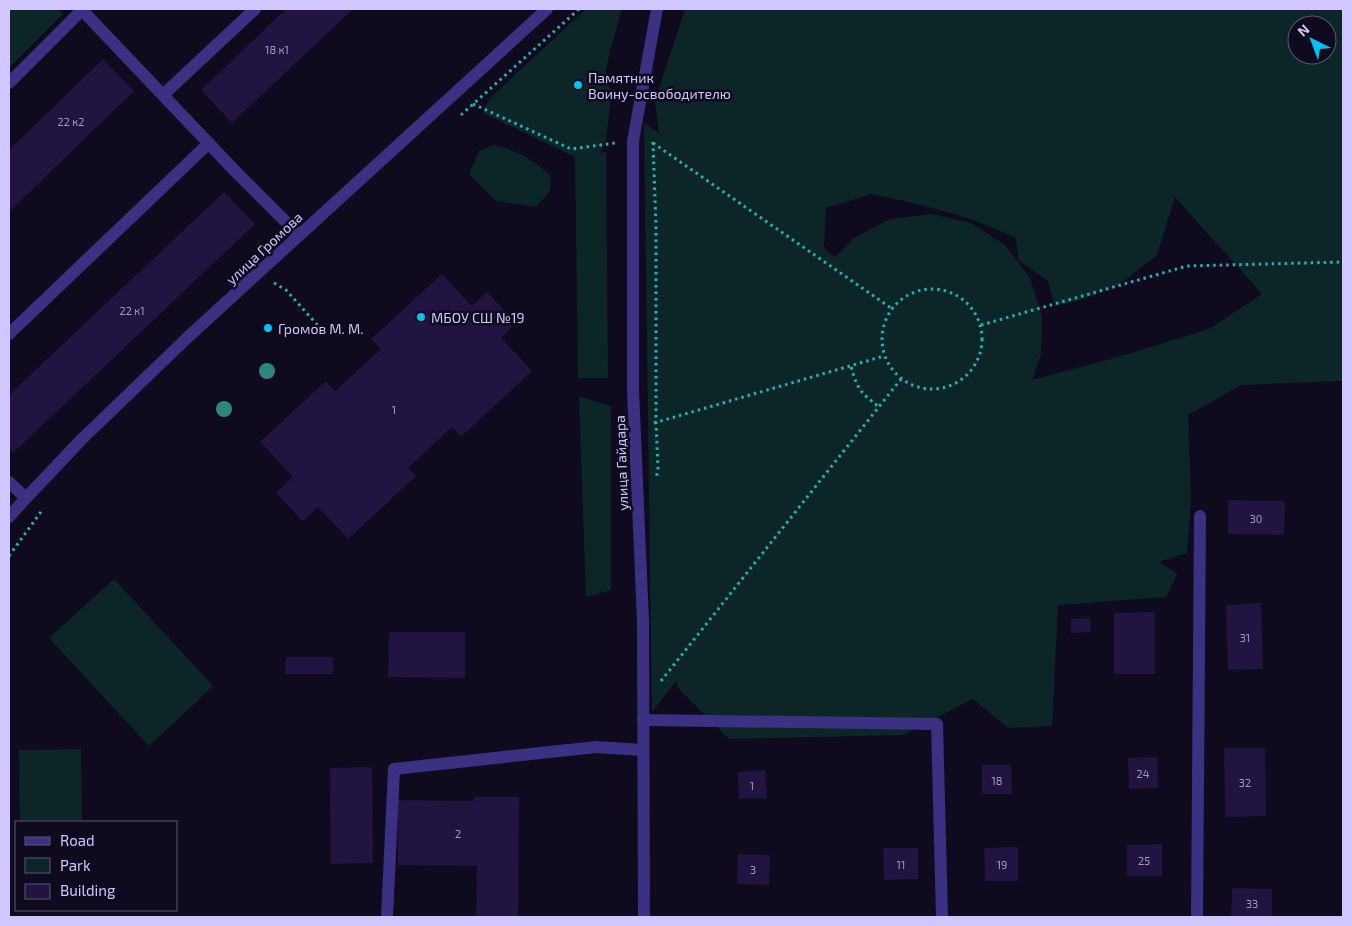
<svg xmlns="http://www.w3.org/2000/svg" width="1352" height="926" font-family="'Exo 2',sans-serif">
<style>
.green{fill:#0c2628;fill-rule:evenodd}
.building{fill:#211440}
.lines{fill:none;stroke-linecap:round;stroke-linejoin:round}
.path{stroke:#22b3b8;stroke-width:3;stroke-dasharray:2.5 4;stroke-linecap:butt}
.minor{stroke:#3b3081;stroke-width:12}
.tree{fill:#2e8580}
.poi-dot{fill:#00c2f1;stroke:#0f0a1e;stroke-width:2}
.labels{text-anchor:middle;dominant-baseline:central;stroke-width:5;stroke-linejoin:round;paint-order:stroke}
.number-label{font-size:11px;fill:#a69acf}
.poi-label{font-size:14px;fill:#d2c6ff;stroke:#0f0a1e;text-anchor:start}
.street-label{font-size:14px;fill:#d2c6ff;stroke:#0f0a1e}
</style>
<rect width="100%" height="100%" fill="#0f0a1e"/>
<g class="green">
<path d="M9 9H58L63 14 9 68Z"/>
<path d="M586 9H622L610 51 606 71 611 95 606 140 600 153 606 152 608 378H578L575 157 483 113 489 99Z"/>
<path d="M685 9H1343V381L1241 385 1188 415 1191 498 1187 553 1159 562 1177 574 1166 597 1058 605 1052 726 1008 728 973 699 903 735 729 739 678 688 676 681 652 712 644 123 659 133 655 101ZM1297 25H1327V55H1297ZM871 194C906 201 940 209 973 220 988 225 1002 232 1016 238L1018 260 1048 281 1055 306 1084 299 1120 284 1157 255 1175 197 1262 294 1209 329 1118 357 1032 380 1041 354 1042 317 1030 278 1005 245 971 223 931 214 890 219 854 238 835 257 826 251 824 244 826 208Z"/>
<path d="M494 145C520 151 531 159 551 176L550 191 536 207 496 201 469 174 479 151Z"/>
<path d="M579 396 611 406V590L586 597Z"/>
<path d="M114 579 213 686 149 746 49 638Z"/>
<path d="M81 749 82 822H20L19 750Z"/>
</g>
<g class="building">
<path d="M286 9H353L232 123 201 90Z"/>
<path d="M103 59 134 91 9 212V150Z"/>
<path d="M224 192 255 224 13 453 9 448V395Z"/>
<path d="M442 274 472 306 487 292 516 323 501 338 532 371 461 437 452 427 408 468 416 476 348 539 318 507 303 521 276 493 293 477 260 442 326 381 335 391 381 349 371 339Z"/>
<path d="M1228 500 1285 501 1284 535 1228 534Z"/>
<path d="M1261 603 1263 669 1228 670 1226 605Z"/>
<path d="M1155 612V674H1114V613Z"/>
<path d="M1090 618 1091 632 1071 633V619Z"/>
<path d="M389 632H465V678L388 677Z"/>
<path d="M286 657H333V674H285Z"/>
<path d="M1224 748H1265L1266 816 1225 817Z"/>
<path d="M1157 757 1158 788 1129 789 1128 758Z"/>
<path d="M982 765H1011L1012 794H982Z"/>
<path d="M372 767 373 863 331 864 330 768Z"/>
<path d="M765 770 767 798 739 799 738 772Z"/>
<path d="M474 797H519L518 917H476L477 866 398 865V800L474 801Z"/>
<path d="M1162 844V876H1127V845Z"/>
<path d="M1018 847V881H985L984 848Z"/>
<path d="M883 848H918V879L884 880Z"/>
<path d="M738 854 770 855 769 885 737 884Z"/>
<path d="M1232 888 1272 889V917H1231Z"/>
</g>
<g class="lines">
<g class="path">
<path d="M473 104 571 149 615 143"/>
<path d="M461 115 579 9"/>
<path d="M653 142 656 226V422L658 469 656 479"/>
<path d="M653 143 891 308"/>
<path d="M274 283 286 290 321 329"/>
<circle cx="932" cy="339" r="50"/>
<path d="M981 325 1187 266 1342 262 1343 261"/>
<path d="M851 367C858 390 860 392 879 407"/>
<path d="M654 423 884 356"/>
<path d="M9 556 43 509"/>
<path d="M661 681 901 379"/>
</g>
<g class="minor">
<path d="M81 9 235 171 299 235"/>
<path d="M9 83 82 10"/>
<path d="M163 95 255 9"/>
<path d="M9 334 209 143"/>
<path d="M9 482 26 498"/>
<path d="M9 517 26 498 82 439 188 337 547 9"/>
<path d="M643 720 937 724 942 917"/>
<path d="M387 917 394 769 596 747 642 750"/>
<path d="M644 917 643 621 633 390V141L657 9"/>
<path d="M1197 917 1200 516"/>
</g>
</g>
<g class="tree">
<circle cx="267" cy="371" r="8"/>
<circle cx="224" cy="409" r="8"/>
</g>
<g class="poi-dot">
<circle cx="578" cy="85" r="5"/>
<circle cx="421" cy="317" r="5"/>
<circle cx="268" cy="328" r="5"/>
</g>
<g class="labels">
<g class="number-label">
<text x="277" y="49">18 к1</text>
<text x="71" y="121">22 к2</text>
<text x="132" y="310">22 к1</text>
<text x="394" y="409">1</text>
<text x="1256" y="518">30</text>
<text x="1245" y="637">31</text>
<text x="1143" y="773">24</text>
<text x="997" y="780">18</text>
<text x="1245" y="782">32</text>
<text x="752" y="785">1</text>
<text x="458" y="833">2</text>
<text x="1144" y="860">25</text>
<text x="901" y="864">11</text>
<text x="1002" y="864">19</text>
<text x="753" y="869">3</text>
<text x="1252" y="903">33</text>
</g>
<g class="poi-label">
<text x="588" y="77">Памятник<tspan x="588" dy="16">Воину-освободителю</tspan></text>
<text x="431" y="317">МБОУ СШ №19</text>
<text x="278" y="328">Громов М. М.</text>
</g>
<g class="street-label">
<text transform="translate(264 248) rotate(-43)">улица Громова</text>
<text transform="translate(621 463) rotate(-92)">улица Гайдара</text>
</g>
</g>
<rect width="1352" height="926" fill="none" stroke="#d2c6ff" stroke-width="20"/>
<rect x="15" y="821" width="162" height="90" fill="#0f0a1e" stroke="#5d5578"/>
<rect x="25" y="837" width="25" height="8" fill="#3b3081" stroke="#5d5578"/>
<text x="60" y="846" font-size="15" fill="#d2c6ff">Road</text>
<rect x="25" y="858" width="25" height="15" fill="#0c2628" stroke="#5d5578"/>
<text x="60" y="871" font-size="15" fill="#d2c6ff">Park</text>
<rect x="25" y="884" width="25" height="15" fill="#211440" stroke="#5d5578"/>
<text x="60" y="896" font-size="15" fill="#d2c6ff">Building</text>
<g transform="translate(1312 40) rotate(318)"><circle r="24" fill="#0f0a1e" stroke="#5d5578"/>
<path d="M0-4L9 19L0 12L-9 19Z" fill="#00c2f1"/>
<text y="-8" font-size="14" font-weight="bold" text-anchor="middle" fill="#d2c6ff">N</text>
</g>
</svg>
